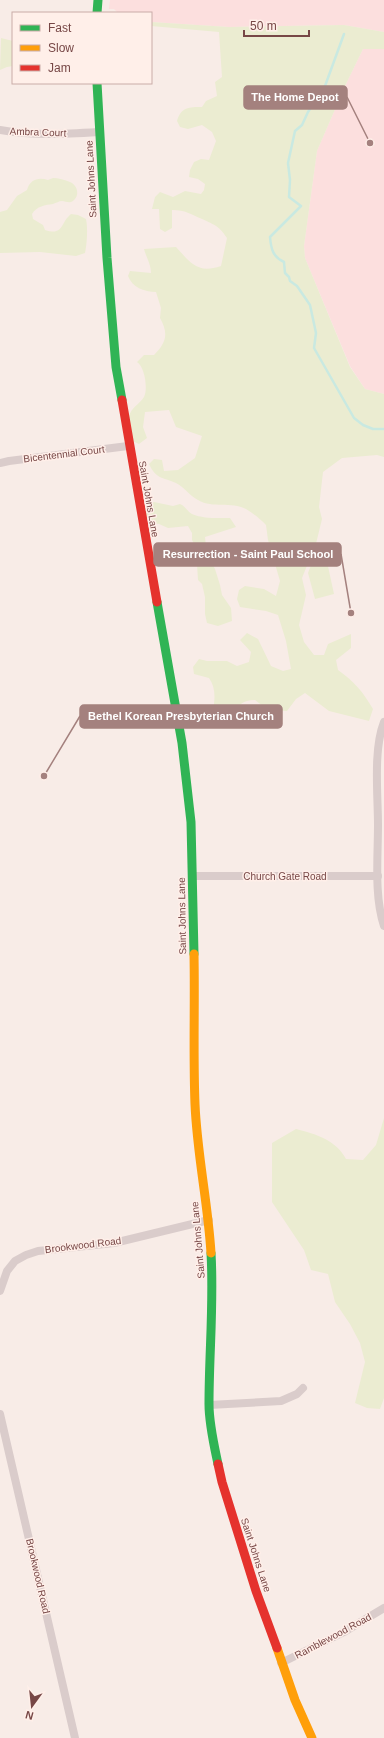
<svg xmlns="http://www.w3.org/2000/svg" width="384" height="1738" font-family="Helvetica,sans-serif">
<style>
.commercial{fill:#fcdfde}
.green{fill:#ebecd1}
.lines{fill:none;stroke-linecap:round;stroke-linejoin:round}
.stream{stroke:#c9e9e1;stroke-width:2.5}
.street{stroke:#dacccb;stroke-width:8}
.fast{stroke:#30b455;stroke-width:9}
.slow{stroke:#ff9f0a;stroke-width:9}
.jam{stroke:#e5322d;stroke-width:9}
.labels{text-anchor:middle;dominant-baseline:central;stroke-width:3;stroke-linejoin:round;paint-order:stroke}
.street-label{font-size:10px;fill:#774746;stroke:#ffefe9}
.leader{fill:none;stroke:#a4817e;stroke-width:1.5}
.callout-dot{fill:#a4817e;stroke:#ffefe9;stroke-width:1.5}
.callout{fill:#a4817e;stroke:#a4817e;stroke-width:1.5}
.callout-label{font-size:11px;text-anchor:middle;font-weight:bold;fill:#fff}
</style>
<rect width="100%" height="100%" fill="#f8ece7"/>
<g class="commercial">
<path d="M110 0H384V32L344 25 229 27 151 22V13H118L114 9H109Z"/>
<path d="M363 49H384V394L365 389 350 366 305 258 304 246 317 151 346 84Z"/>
</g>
<g class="green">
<path d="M151 22 229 27 344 25 384 32V49H363L346 84 317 151 304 246 305 258 350 367 365 389 384 394V457L377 455 342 458 323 472 319 507 322 519 313 556 308 563 302 578 306 595 299 625 304 642 314 655H324L328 644 351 634V648L336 660 338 670C355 682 363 692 373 709L369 721 329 711 305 693 296 699 287 711 268 710 255 700C241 700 237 707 228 718L213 710C215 699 216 688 209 678L194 674 193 667 199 659 207 661H227L237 666 249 662 251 652 240 640 247 633 258 639 271 666 283 671 291 669 286 641 278 615 266 611 240 607 237 599 239 590 245 586 264 589 276 596 280 581 268 540 266 525C260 519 253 513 246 509 231 501 213 509 198 500 190 496 184 487 176 483 162 477 156 479 149 464L154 459 162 460 164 471 178 470 195 458 202 436 176 427 169 410 145 412 143 427 147 438 139 444 130 440C130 432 128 424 129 417 131 407 139 405 144 397 148 389 145 367 137 362L144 355H154C166 343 169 334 160 318L161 308 156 292C144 292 132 287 128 276L130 271 151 273C151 264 146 257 144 249L176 247C191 263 197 274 221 266L227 238C219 226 215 225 202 219 190 214 186 210 172 210V228L165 232 160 229 159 209H152L155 197 160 192 173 197 185 191 201 194 204 190 205 184 198 179 189 177 190 170 194 162 201 159 209 160 216 141 212 132 202 125 188 129 180 127 177 121C181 107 189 107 202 107L206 101 217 96 215 82 222 77 219 32 151 26Z"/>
<path d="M1 38 13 41V66L7 67 0 70Z"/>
<path d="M53 178C58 178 65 180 70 182 79 186 80 198 71 202 68 203 65 201 62 201 59 201 56 203 53 204 45 205 37 206 32 214L33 219 43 225 45 230C64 236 60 223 71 214L78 215 86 219C88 228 87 244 85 253L76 256 40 252 0 253V212L7 210 17 196 27 190C30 179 39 177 48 180Z"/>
<path d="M154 502 173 506 180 504C185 506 188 512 192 514 204 519 217 518 230 518L236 527 205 537 207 554 215 569 220 585 222 595 231 608 232 621 218 626 207 623 205 614V597L202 584 198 580 196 548 192 540V533L188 526 168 528 159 524 151 523 144 514 146 506Z"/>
<path d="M326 557 334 594 315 599 308 573 313 560Z"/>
<path d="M384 1118V1398L380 1409 367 1408 355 1403 365 1362 360 1343 350 1324 335 1302 328 1274 311 1270 304 1250 272 1202V1143L296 1129C316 1134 336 1140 346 1159L363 1160 376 1145Z"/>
</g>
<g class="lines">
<path class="stream" d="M344 34 325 86 308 112 302 125 295 131 288 163 290 180 289 197 301 206 270 237C271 249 273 257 284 262L285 273 289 277 290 281 297 286 310 305 316 333 314 348 354 418 363 425 373 429H384"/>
<g class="street">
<path d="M0 130C33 136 66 134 99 132"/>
<path d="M0 463 9 461 128 446"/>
<path d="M384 722C373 750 378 795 378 825 378 857 374 896 384 926"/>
<path d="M193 876H378"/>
<path d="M0 1291 7 1271 15 1261 26 1255 38 1251 114 1243 209 1220"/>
<path d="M209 1405 281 1401 297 1394 303 1388"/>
<path d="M0 1414 75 1738"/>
<path d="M281 1663 344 1632 384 1608"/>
</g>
<g class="fast">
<path d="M97 13 98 0"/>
<path d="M97 83 107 258 116 367 122 400"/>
<path d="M157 602 182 743 191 822 194 954"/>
<path d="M211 1253C214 1303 209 1353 209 1404 209 1424 214 1445 218 1464"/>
</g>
<g class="slow">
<path d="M194 954C195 1004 193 1054 195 1104 197 1154 208 1203 211 1253"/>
<path d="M277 1648 295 1700 312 1738"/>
</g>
<g class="jam">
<path d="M122 400 157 602"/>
<path d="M218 1464 222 1482 256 1591 277 1648"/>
</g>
</g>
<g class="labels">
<g class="street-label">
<text transform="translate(38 132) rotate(2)">Ambra Court</text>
<text transform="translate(91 179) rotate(-93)">Saint Johns Lane</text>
<text transform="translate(64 454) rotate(-7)">Bicentennial Court</text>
<text transform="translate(149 499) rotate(80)">Saint Johns Lane</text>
<text x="285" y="876">Church Gate Road</text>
<text transform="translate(182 916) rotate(-91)">Saint Johns Lane</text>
<text transform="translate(198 1240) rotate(-95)">Saint Johns Lane</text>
<text transform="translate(83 1245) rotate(-7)">Brookwood Road</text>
<text transform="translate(256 1555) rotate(72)">Saint Johns Lane</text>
<text transform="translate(38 1576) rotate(77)">Brookwood Road</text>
<text transform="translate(333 1636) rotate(-28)">Ramblewood Road</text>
</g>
</g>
<path class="leader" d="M370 143L347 97M351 613L341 554M44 776L80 716"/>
<g class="callout-dot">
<circle cx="370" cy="143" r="4"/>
<circle cx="351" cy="613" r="4"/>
<circle cx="44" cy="776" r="4"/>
</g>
<g class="callout">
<rect x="244" y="86" width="103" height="23" rx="4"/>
<rect x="154" y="543" width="187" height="23" rx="4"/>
<rect x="80" y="705" width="202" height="23" rx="4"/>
</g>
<g class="callout-label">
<text x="295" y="101">The Home Depot</text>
<text x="248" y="558">Resurrection - Saint Paul School</text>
<text x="181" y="720">Bethel Korean Presbyterian Church</text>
</g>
<rect x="12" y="12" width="140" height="72" fill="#ffefe9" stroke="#c9aca8"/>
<rect x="20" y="25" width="20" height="6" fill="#30b455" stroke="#c9aca8"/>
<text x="48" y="32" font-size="12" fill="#774746">Fast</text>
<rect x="20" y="45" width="20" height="6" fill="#ff9f0a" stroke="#c9aca8"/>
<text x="48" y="52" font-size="12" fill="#774746">Slow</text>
<rect x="20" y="65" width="20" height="6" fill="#e5322d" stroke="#c9aca8"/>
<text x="48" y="72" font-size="12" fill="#774746">Jam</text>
<g transform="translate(32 1706) rotate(195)" stroke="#ffefe9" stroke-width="3" paint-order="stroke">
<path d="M0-3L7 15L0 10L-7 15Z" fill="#774746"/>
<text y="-6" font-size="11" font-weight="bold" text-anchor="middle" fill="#774746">N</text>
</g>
<path d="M244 30v6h65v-6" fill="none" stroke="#774746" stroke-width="2"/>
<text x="250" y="30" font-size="12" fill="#774746" stroke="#ffefe9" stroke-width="3" paint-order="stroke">50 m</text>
</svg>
